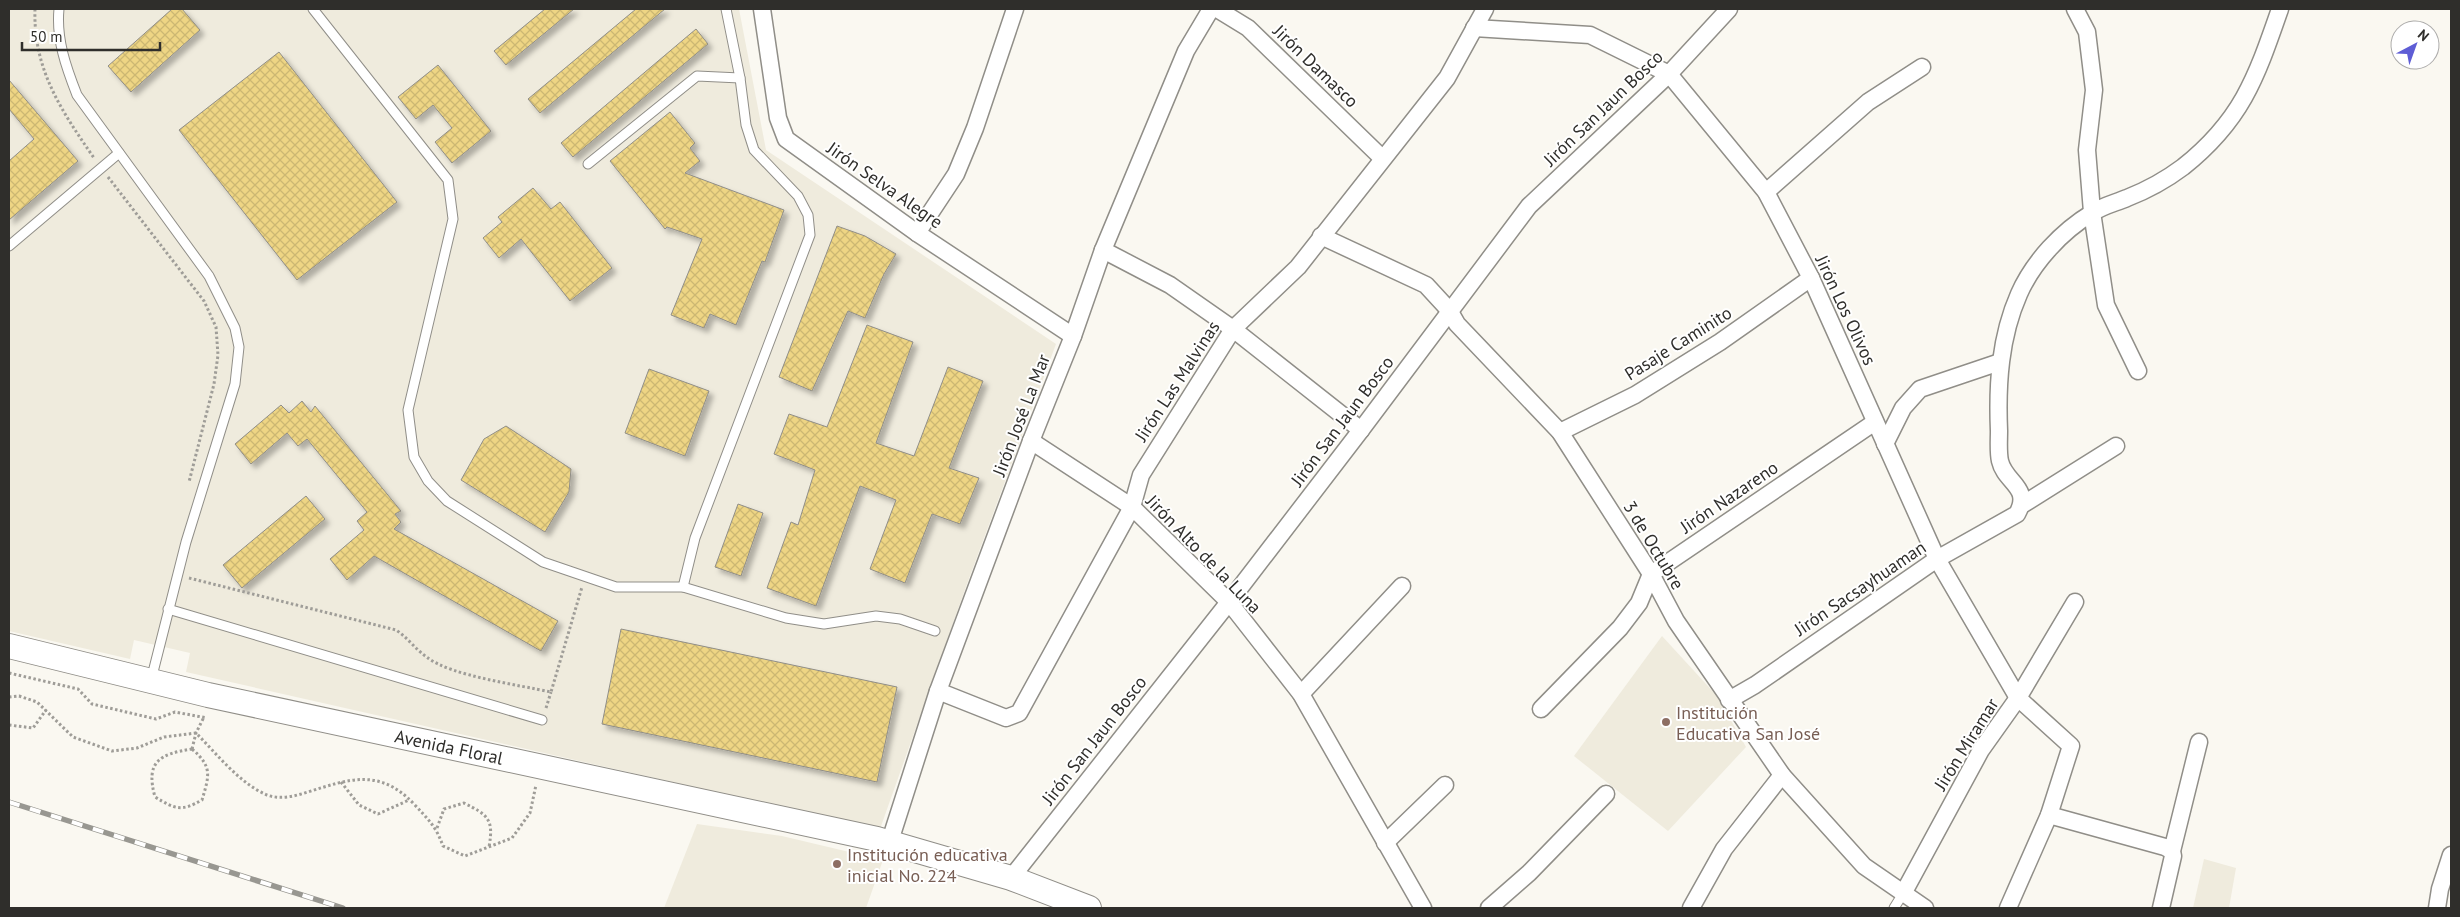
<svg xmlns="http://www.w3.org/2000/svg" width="2460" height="917" font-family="'PT Sans',sans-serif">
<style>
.built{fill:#efebdd}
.building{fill:url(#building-cross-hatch);stroke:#908e88;filter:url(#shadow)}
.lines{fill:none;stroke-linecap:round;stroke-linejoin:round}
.lane-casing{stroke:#908e88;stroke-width:11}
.street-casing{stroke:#908e88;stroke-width:19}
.secondary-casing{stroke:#908e88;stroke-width:26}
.path{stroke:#9f9d98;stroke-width:3;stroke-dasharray:2.5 2.5;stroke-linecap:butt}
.lane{stroke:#fff;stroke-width:9}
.street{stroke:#fff;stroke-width:16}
.secondary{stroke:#fff;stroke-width:24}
.rail-casing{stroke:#989791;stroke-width:5.5}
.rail{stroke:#fff;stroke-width:4;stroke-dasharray:11;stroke-linecap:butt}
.education-dot{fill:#8d6e63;stroke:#fff;stroke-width:2}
.labels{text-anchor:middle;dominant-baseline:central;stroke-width:4;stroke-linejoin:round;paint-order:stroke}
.street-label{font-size:18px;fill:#2f2e2b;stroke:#fff}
.education-label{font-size:18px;fill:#785e54;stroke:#fff;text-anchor:start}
</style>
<defs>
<pattern id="building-cross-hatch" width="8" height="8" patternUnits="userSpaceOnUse" patternTransform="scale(1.25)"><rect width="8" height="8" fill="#eed584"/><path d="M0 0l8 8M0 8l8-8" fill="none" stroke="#ccb772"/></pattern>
<filter id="shadow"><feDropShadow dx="4.5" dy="4.5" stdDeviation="2.5" flood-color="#0004"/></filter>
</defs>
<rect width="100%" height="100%" fill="#faf8f1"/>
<g class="built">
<path d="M9 9H739L766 150 1056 344 967 584 880 829 186 672 190 653 134 640 130 659 9 631Z"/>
<path d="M1662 636 1717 696 1746 747 1668 831 1574 756Z"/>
<path d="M697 824 782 836 883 860 866 908H664Z"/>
<path d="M2204 859 2236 868 2229 908H2193Z"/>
</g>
<g class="building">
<path d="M172 9H182L200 30 131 92 108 66Z"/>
<path d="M545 9H574L506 65 494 51Z"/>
<path d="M636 9H665L540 113 528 99Z"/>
<path d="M696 29 708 44 573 157 561 143Z"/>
<path d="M279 52 397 202 297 280 179 130Z"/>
<path d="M438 65 491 131 452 163 435 142 452 128 433 105 416 119 398 97Z"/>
<path d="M9 80 78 161 9 220V161L34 139 9 109Z"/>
<path d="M670 112 695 143 690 148 700 161 685 173 784 210 765 262 762 261 736 325 710 314 704 328 671 315 702 239 667 227 665 229 610 161Z"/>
<path d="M533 188 551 209 560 202 612 268 570 301 521 239 499 258 483 238 502 222 498 217Z"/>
<path d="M837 226 865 236 896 254 884 274 865 318 848 311 812 391 779 377Z"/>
<path d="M867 325 913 342 876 443 914 456 948 367 983 381 949 468 979 478 960 524 932 514 905 583 870 569 896 500 860 486 816 606 767 588 791 522 798 525 815 470 774 454 789 414 827 427Z"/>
<path d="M649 369 709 391 685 456 625 433Z"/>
<path d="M302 401 311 412 315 406 401 511 395 514 401 522 394 529 558 621 541 651 374 556 347 580 330 559 364 530 357 521 367 512 307 439 298 446 287 433 251 464 235 444 281 405 289 413Z"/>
<path d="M506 426 571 469 569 492 545 532 461 480 484 439Z"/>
<path d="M306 496 325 519 242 588 223 565Z"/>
<path d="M738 504 763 513 741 576 715 567Z"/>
<path d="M621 629 897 687 877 782 602 724Z"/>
</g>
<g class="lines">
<g class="lane-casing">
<g id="lane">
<path d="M59 9C56 39 66 67 77 95L209 276 235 328 239 347 235 384 186 542 151 680"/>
<path d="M313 9 448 180 453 219 408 410 414 457 428 481 447 501 543 562 616 587H683L786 618 824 624 876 616 900 619 935 631"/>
<path d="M588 164 697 76 740 78"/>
<path d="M9 246 119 153"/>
<path d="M683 587 695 538 810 235 808 215 798 196 754 150 746 125 740 78 726 9"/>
<path d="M168 609 542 720"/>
<path d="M1894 908 1904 892"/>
</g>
</g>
<g class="street-casing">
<g id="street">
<path d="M762 9 778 118 786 139 917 233 1073 336"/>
<path d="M1217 9 1248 28 1382 158"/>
<path d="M2075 9 2087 32 2094 90 2087 150 2092 212 2106 305 2138 371"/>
<path d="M1474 28 1590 35 1669 74 1766 192 1811 278 1937 559 2018 698 2071 746 2049 815 2008 908"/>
<path d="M1766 192 1868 102 1922 67"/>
<path d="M917 233 956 174 975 128 1015 9"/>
<path d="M1321 236 1426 285 1449 310 1457 324 1560 432 1651 574 1676 621 1782 775 1864 866 1925 908"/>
<path d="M1103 250 1170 285 1233 329 1361 430"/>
<path d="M1560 432 1635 395 1720 342 1811 278"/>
<path d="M1031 441 1132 507 1229 602 1301 694 1423 908"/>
<path d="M1885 444 1903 408 1920 389 2000 362"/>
<path d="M2022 505 2116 446"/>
<path d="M938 691 1006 718 1019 713 1132 507 1141 475 1233 329 1298 267 1447 78 1485 9"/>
<path d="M1301 694 1402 586"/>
<path d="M1729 700 1755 685 1937 559 2017 514C2032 487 2005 483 2000 461 1998 452 1999 441 1999 431 1997 384 2000 337 2019 294 2033 262 2062 231 2092 213 2102 206 2115 203 2127 198 2145 191 2167 179 2183 167 2242 120 2256 78 2280 9"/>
<path d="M1541 709 1620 628 1639 603 1651 574 1875 422"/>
<path d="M2049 815 2165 847 2172 851"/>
<path d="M1385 843 1445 785"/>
<path d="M889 844 938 691 1031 441 1073 336 1103 250 1186 51 1211 9"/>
<path d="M1011 878 1229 602 1361 430 1529 206 1669 74 1729 9"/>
<path d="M1904 892 1981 750 2018 698 2075 602"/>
<path d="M1489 908 1529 873 1606 794"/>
<path d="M1691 908 1724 849 1782 775"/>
<path d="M2161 908 2173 856 2172 851 2199 742"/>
<path d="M2437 908 2440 889 2451 855"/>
</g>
</g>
<g class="secondary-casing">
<path id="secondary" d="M9 646 208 695 877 839 1011 878 1089 908"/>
</g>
<g class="path">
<path d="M35 9C33 69 61 110 94 158"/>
<path d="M108 177 204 301 216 327 218 355 214 384 189 482"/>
<path d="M189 578 396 630C408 638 416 650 428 658 452 676 519 685 551 692L582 587"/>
<path d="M9 673 78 689 92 704 156 719 175 712 207 718"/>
<path d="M9 697 19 696 37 702 73 737 112 751 137 748 164 737 196 733C217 754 239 783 267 795 281 800 295 796 308 792 349 779 379 768 413 803 427 818 436 826 443 846L465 856 512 838 530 813 536 785"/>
<path d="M546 708 551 692"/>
<path d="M9 725 33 728 46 710"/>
<path d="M192 749C213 767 209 776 202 800 181 812 175 809 155 797 145 761 160 754 192 749Z"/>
<path d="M192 749 196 733 204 717"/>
<path d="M341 782 359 805 378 814 409 800"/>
<path d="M437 828 444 809 464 803C488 815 494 819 489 847"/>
</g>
<use href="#lane" class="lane"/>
<use href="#street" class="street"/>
<use href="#secondary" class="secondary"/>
<g class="rail-casing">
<path id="rail" d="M9 802 343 908"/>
</g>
<use href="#rail" class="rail"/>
</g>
<g class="education-dot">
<circle cx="1666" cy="722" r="5"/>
<circle cx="837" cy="864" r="5"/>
</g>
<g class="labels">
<g class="street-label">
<text transform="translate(1316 66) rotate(44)">Jirón Damasco</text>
<text transform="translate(1603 108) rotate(-44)">Jirón San Jaun Bosco</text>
<text transform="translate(885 185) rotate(35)">Jirón Selva Alegre</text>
<text transform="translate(1846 310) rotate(65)">Jirón Los Olivos</text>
<text transform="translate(1678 343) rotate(-32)">Pasaje Caminito</text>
<text transform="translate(1177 381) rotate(-57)">Jirón Las Malvinas</text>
<text transform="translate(1021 415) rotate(-69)">Jirón José La Mar</text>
<text transform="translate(1342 421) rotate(-53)">Jirón San Jaun Bosco</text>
<text transform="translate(1729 497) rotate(-34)">Jirón Nazareno</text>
<text transform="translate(1654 545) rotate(59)">3 de Octubre</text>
<text transform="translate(1204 554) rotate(46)">Jirón Alto de la Luna</text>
<text transform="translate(1860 588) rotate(-34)">Jirón Sacsayhuaman</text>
<text transform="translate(1094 740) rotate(-52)">Jirón San Jaun Bosco</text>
<text transform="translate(1966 744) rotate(-58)">Jirón Miramar</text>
<text transform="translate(449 747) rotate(12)">Avenida Floral</text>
</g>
<g class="education-label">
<text x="1676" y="712">Institución<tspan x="1676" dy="21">Educativa San José</tspan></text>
<text x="847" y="854">Institución educativa<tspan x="847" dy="21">inicial No. 224</tspan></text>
</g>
</g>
<rect width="2460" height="917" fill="none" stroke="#2f2e2b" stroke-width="20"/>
<g transform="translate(2415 45) rotate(41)"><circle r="24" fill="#ffffff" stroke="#acabaa"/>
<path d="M0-4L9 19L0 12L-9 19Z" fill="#5e5dd5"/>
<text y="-8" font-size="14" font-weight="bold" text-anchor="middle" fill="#2f2e2b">N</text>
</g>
<path d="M22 42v8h138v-8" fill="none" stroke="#2f2e2b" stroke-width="2.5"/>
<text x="30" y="42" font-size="15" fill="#2f2e2b" stroke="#ffffff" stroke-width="4" paint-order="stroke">50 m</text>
</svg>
